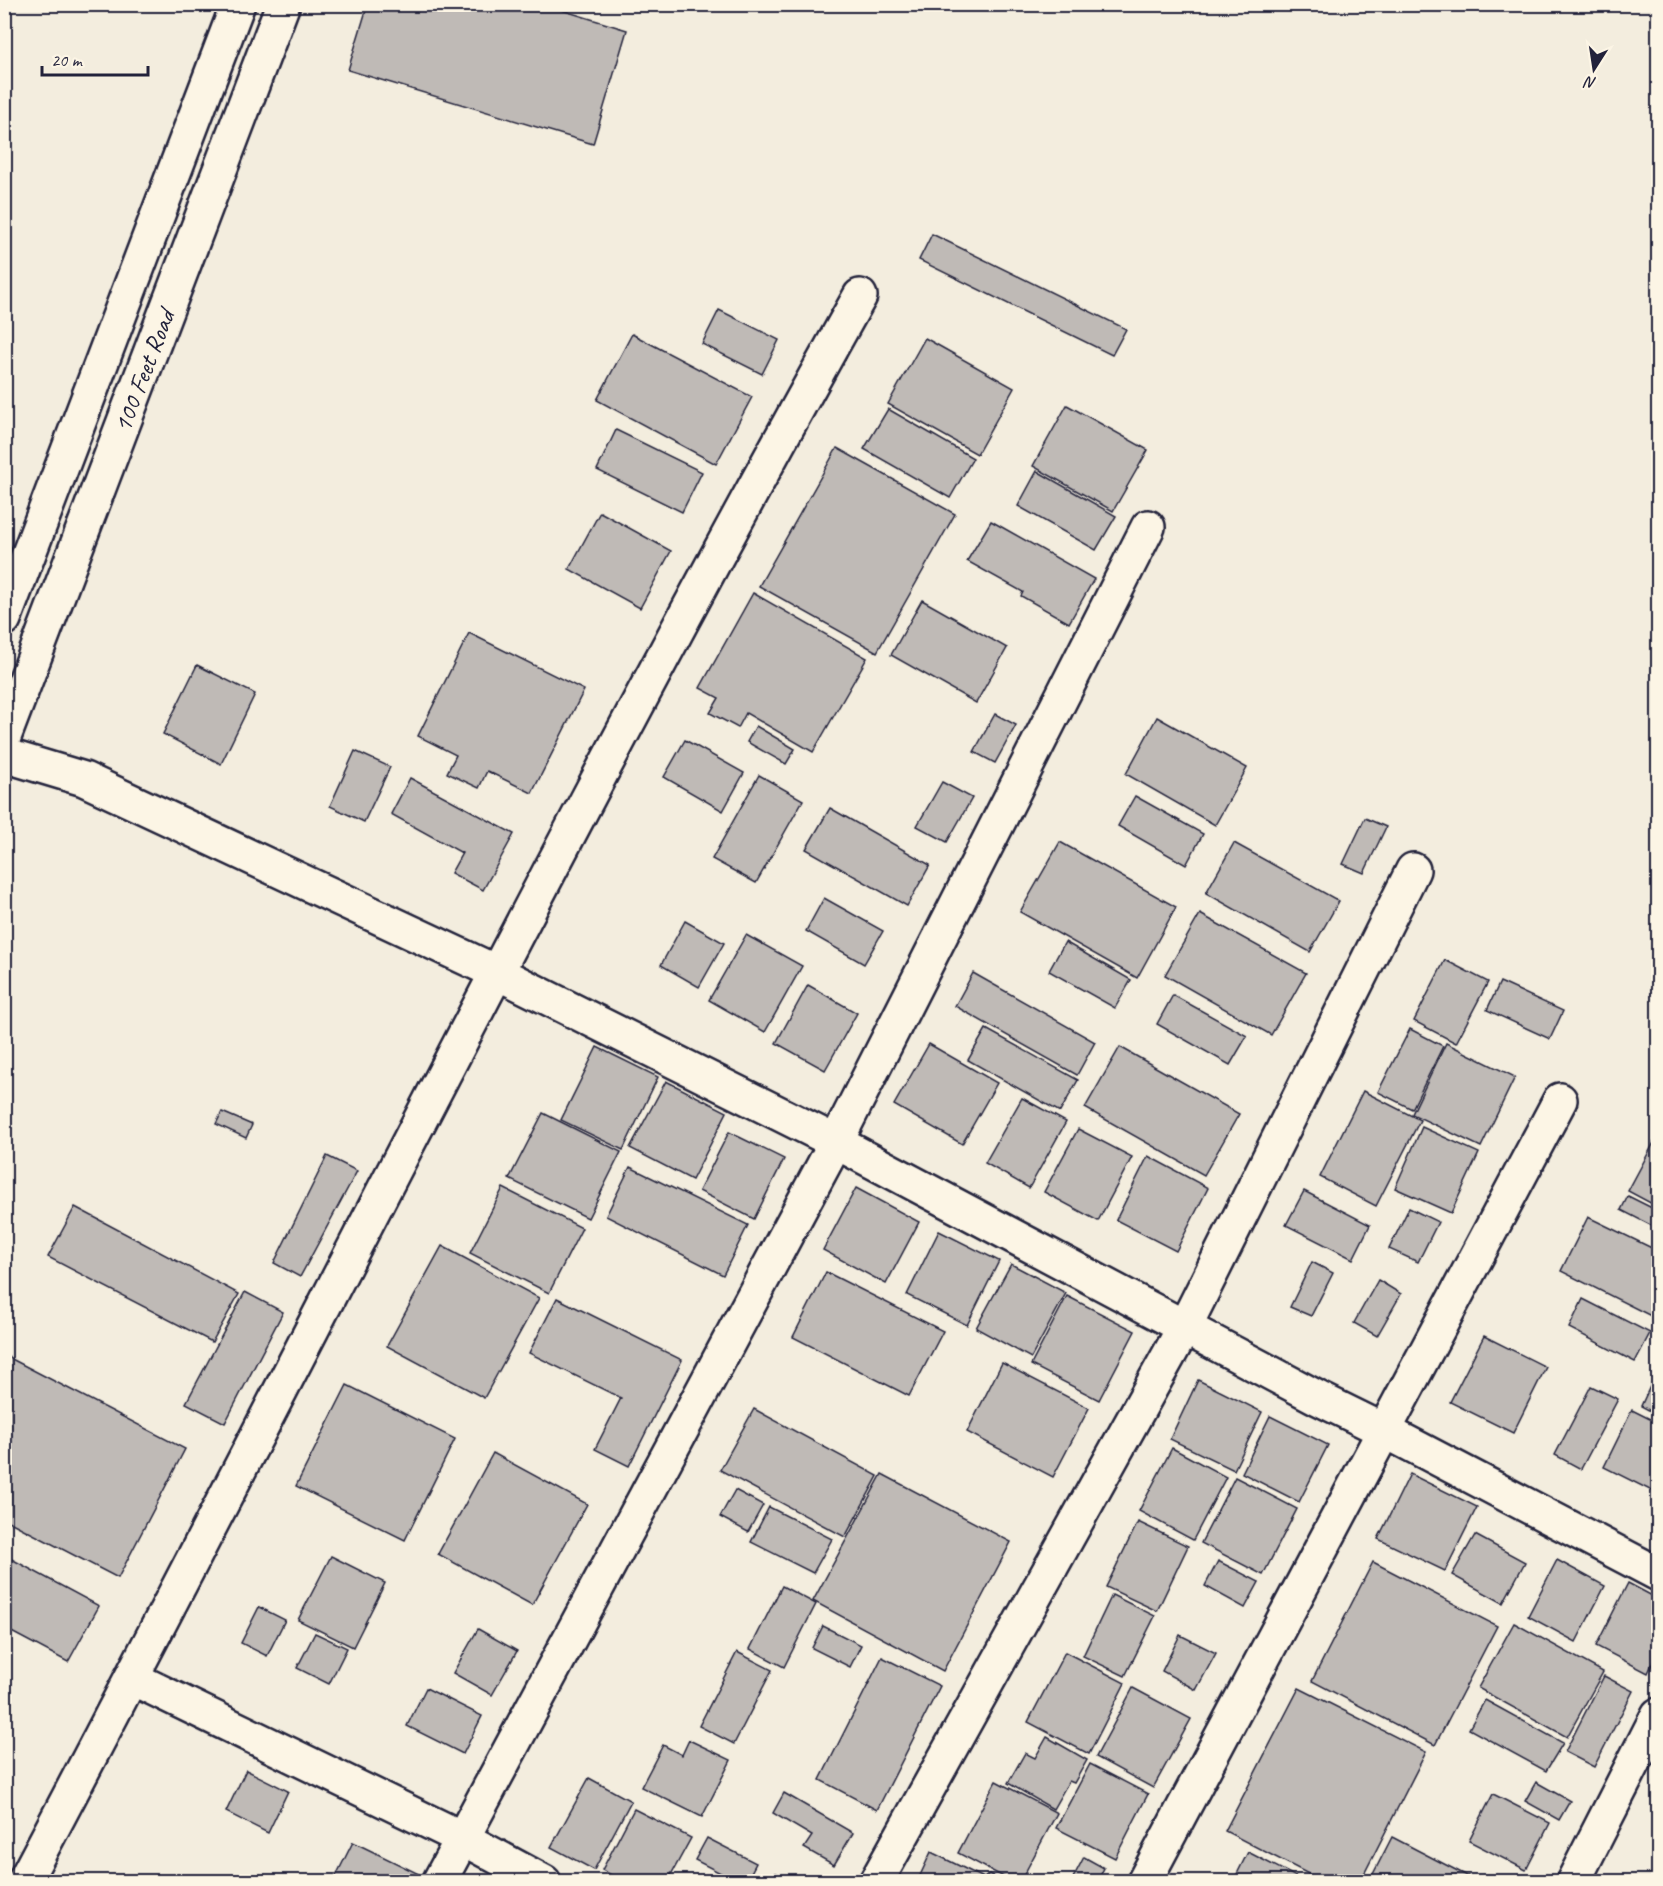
<svg xmlns="http://www.w3.org/2000/svg" width="1663" height="1886" font-family="Caveat,sans-serif">
<style>
.building{fill:#bfbab6;stroke:#22223b;stroke-width:1.5}
.lines{fill:none;stroke-linecap:round;stroke-linejoin:round}
.minor-casing{stroke:#22223b;stroke-width:38}
.tertiary-casing{stroke:#22223b;stroke-width:38}
.minor{stroke:#fcf5e5;stroke-width:33}
.tertiary{stroke:#fcf5e5;stroke-width:33}
.labels{text-anchor:middle;dominant-baseline:central;stroke-width:6;stroke-linejoin:round;paint-order:stroke}
.street-label{font-size:26px;fill:#22223b;stroke:#fcf5e5}
</style>
<rect width="100%" height="100%" fill="#f3edde"/>
<filter id="ink" filterUnits="userSpaceOnUse"><feTurbulence type="fractalNoise" baseFrequency=".0167" numOctaves="2"/><feDisplacementMap in="SourceGraphic" scale="12" xChannelSelector="R" yChannelSelector="G"/><feConvolveMatrix kernelMatrix="1 2 1 2 8 2 1 2 1" color-interpolation-filters="sRGB"/></filter>
<g filter="url(#ink)">
<g class="building">
<path d="M368 4H542L627 30 593 144 348 70Z"/>
<path d="M932 234 1126 329 1112 355 919 260Z"/>
<path d="M719 310 779 340 762 374 702 344Z"/>
<path d="M632 334 752 397 716 464 597 400Z"/>
<path d="M925 338 1014 388 977 454 888 404Z"/>
<path d="M1067 405 1148 450 1113 511 1033 466Z"/>
<path d="M888 409 973 458 950 498 864 449Z"/>
<path d="M616 430 702 472 682 512 597 470Z"/>
<path d="M837 448 955 514 877 652 759 586Z"/>
<path d="M1037 471 1116 516 1096 550 1018 506Z"/>
<path d="M600 512 671 551 640 608 569 569Z"/>
<path d="M991 521 1094 579 1069 623 1021 596 1023 592 967 561Z"/>
<path d="M753 593 867 658 813 752 746 713 738 728 710 713 719 698 700 688Z"/>
<path d="M922 600 1007 648 976 703 891 655Z"/>
<path d="M469 633 584 690 532 793 487 771 479 788 447 773 456 755 418 736Z"/>
<path d="M197 665 255 694 221 764 163 734Z"/>
<path d="M995 714 1016 725 995 763 974 752Z"/>
<path d="M1157 717 1247 768 1215 825 1126 774Z"/>
<path d="M756 726 795 749 786 764 747 742Z"/>
<path d="M685 740 744 773 723 811 664 777Z"/>
<path d="M355 751 390 767 364 822 330 806Z"/>
<path d="M759 775 803 800 756 883 712 859Z"/>
<path d="M410 778 514 834 483 890 451 873 462 853 391 814Z"/>
<path d="M942 782 972 798 947 842 917 826Z"/>
<path d="M1135 796 1203 834 1186 865 1118 826Z"/>
<path d="M830 808 930 865 907 906 806 849Z"/>
<path d="M1365 818 1386 827 1364 873 1343 864Z"/>
<path d="M1060 842 1176 907 1137 978 1020 912Z"/>
<path d="M1234 843 1339 901 1310 952 1206 893Z"/>
<path d="M824 898 883 931 864 964 806 931Z"/>
<path d="M1200 914 1306 973 1271 1035 1165 975Z"/>
<path d="M685 921 724 943 699 987 661 965Z"/>
<path d="M746 935 802 966 765 1032 709 1000Z"/>
<path d="M1065 942 1131 980 1115 1008 1049 971Z"/>
<path d="M1445 960 1488 982 1456 1043 1414 1021Z"/>
<path d="M973 973 1095 1042 1077 1075 955 1006Z"/>
<path d="M1500 982 1563 1011 1550 1039 1487 1010Z"/>
<path d="M808 985 857 1013 825 1070 776 1043Z"/>
<path d="M1173 995 1247 1036 1230 1065 1157 1024Z"/>
<path d="M986 1029 1078 1080 1060 1112 968 1060Z"/>
<path d="M1410 1029 1443 1046 1412 1109 1378 1092Z"/>
<path d="M1446 1043 1515 1077 1481 1147 1412 1114Z"/>
<path d="M929 1044 997 1083 962 1144 894 1105Z"/>
<path d="M597 1047 658 1077 623 1150 561 1120Z"/>
<path d="M1120 1047 1239 1114 1204 1175 1085 1108Z"/>
<path d="M666 1081 727 1112 692 1180 630 1148Z"/>
<path d="M1363 1091 1420 1120 1376 1206 1320 1177Z"/>
<path d="M1022 1098 1066 1122 1029 1188 985 1163Z"/>
<path d="M222 1112 252 1125 246 1138 216 1124Z"/>
<path d="M543 1113 621 1152 588 1218 509 1179Z"/>
<path d="M1422 1127 1479 1153 1451 1213 1395 1188Z"/>
<path d="M1078 1129 1132 1157 1098 1221 1044 1192Z"/>
<path d="M729 1132 784 1159 754 1219 699 1191Z"/>
<path d="M1658 1135V1207L1628 1191Z"/>
<path d="M327 1156 357 1171 300 1277 274 1263Z"/>
<path d="M1148 1156 1208 1188 1176 1251 1116 1220Z"/>
<path d="M630 1167 748 1225 723 1275 606 1216Z"/>
<path d="M503 1188 582 1228 549 1293 470 1253Z"/>
<path d="M856 1188 919 1222 886 1284 823 1250Z"/>
<path d="M1304 1191 1370 1225 1353 1259 1286 1225Z"/>
<path d="M1628 1196 1658 1211V1229L1621 1210Z"/>
<path d="M75 1207 239 1294 212 1342 48 1257Z"/>
<path d="M1409 1208 1438 1222 1418 1262 1389 1249Z"/>
<path d="M1588 1217 1658 1251V1312L1655 1318 1561 1271Z"/>
<path d="M939 1231 999 1261 967 1325 907 1295Z"/>
<path d="M442 1246 539 1298 484 1398 387 1346Z"/>
<path d="M1312 1262 1333 1273 1311 1316 1290 1307Z"/>
<path d="M1011 1264 1066 1293 1031 1358 976 1328Z"/>
<path d="M826 1272 943 1331 909 1396 793 1337Z"/>
<path d="M1378 1280 1401 1294 1377 1336 1354 1323Z"/>
<path d="M245 1292 283 1312 225 1423 186 1403Z"/>
<path d="M1067 1296 1135 1331 1099 1400 1031 1365Z"/>
<path d="M557 1298 682 1360 629 1466 595 1449 621 1398 529 1353Z"/>
<path d="M1583 1299 1650 1333 1635 1362 1569 1328Z"/>
<path d="M1484 1336 1546 1367 1513 1433 1450 1402Z"/>
<path d="M4 1355 185 1449 118 1578 4 1519Z"/>
<path d="M1002 1363 1089 1408 1053 1477 967 1432Z"/>
<path d="M1658 1369V1415L1641 1406Z"/>
<path d="M1198 1380 1262 1412 1234 1470 1170 1439Z"/>
<path d="M347 1385 455 1439 405 1540 296 1486Z"/>
<path d="M1591 1386 1618 1399 1581 1469 1555 1455Z"/>
<path d="M754 1409 878 1476 845 1537 720 1470Z"/>
<path d="M1632 1410 1658 1423V1483L1654 1492 1604 1467Z"/>
<path d="M1270 1416 1328 1445 1299 1502 1242 1473Z"/>
<path d="M1172 1448 1226 1477 1193 1540 1139 1511Z"/>
<path d="M493 1453 587 1504 532 1605 438 1554Z"/>
<path d="M882 1474 1011 1542 943 1671 813 1601Z"/>
<path d="M1410 1474 1477 1507 1445 1571 1378 1539Z"/>
<path d="M1235 1477 1297 1509 1263 1575 1201 1543Z"/>
<path d="M735 1490 763 1505 748 1532 720 1517Z"/>
<path d="M769 1507 832 1539 813 1573 751 1542Z"/>
<path d="M1138 1522 1188 1546 1157 1611 1106 1587Z"/>
<path d="M1475 1535 1525 1562 1503 1603 1452 1575Z"/>
<path d="M4 1555 99 1606 68 1662 4 1628Z"/>
<path d="M331 1556 385 1583 353 1647 298 1620Z"/>
<path d="M1557 1560 1605 1586 1576 1642 1528 1616Z"/>
<path d="M1218 1561 1259 1582 1245 1608 1205 1586Z"/>
<path d="M1373 1562 1497 1626 1435 1745 1312 1681Z"/>
<path d="M1628 1583 1658 1599V1651L1648 1673 1596 1646Z"/>
<path d="M782 1586 816 1604 784 1667 750 1649Z"/>
<path d="M1112 1595 1155 1616 1125 1676 1083 1656Z"/>
<path d="M259 1607 285 1620 267 1656 241 1643Z"/>
<path d="M1514 1623 1603 1672 1567 1737 1478 1688Z"/>
<path d="M823 1626 861 1645 850 1667 812 1648Z"/>
<path d="M478 1629 517 1651 492 1695 453 1673Z"/>
<path d="M315 1633 347 1648 329 1684 297 1668Z"/>
<path d="M1180 1635 1216 1653 1196 1690 1162 1671Z"/>
<path d="M737 1652 772 1670 734 1744 699 1726Z"/>
<path d="M1065 1652 1125 1683 1089 1754 1028 1722Z"/>
<path d="M882 1657 940 1686 877 1810 820 1780Z"/>
<path d="M1604 1676 1633 1691 1594 1767 1565 1752Z"/>
<path d="M426 1688 482 1716 463 1754 407 1726Z"/>
<path d="M1133 1688 1191 1719 1153 1788 1096 1757Z"/>
<path d="M1299 1688 1426 1752 1360 1882H1324L1225 1831Z"/>
<path d="M1485 1700 1563 1743 1546 1771 1469 1729Z"/>
<path d="M1047 1737 1087 1760 1074 1783 1069 1781 1053 1809 1008 1783 1025 1753 1035 1758Z"/>
<path d="M689 1740 731 1760 702 1817 641 1787 663 1745 682 1755Z"/>
<path d="M1090 1764 1148 1794 1115 1858 1056 1828Z"/>
<path d="M246 1770 288 1791 268 1833 226 1812Z"/>
<path d="M589 1778 631 1801 594 1870 551 1847Z"/>
<path d="M996 1781 1057 1813 1020 1882H1013L958 1853Z"/>
<path d="M1536 1782 1570 1801 1559 1820 1525 1801Z"/>
<path d="M784 1793 853 1833 834 1865 804 1848 812 1836 773 1813Z"/>
<path d="M1493 1794 1550 1823 1526 1870 1469 1841Z"/>
<path d="M634 1809 691 1838 667 1882H624L602 1870Z"/>
<path d="M1392 1837 1479 1882H1369Z"/>
<path d="M707 1838 756 1863 746 1882H738L695 1860Z"/>
<path d="M353 1842 423 1876 420 1882H333Z"/>
<path d="M931 1852 984 1878 989 1874 1004 1882H917Z"/>
<path d="M1248 1852 1306 1882H1233Z"/>
<path d="M1084 1857 1104 1868 1097 1882H1071Z"/>
<path d="M776 1873 794 1882H772Z"/>
</g>
<g class="lines">
<g class="minor-casing">
<g id="minor">
<path d="M4 755 84 779 496 972 836 1142 1318 1398 1385 1431 1658 1574"/>
<path d="M132 1678 462 1838 544 1882"/>
<path d="M24 1882C304 1354 568 817 860 296"/>
<path d="M439 1882 836 1142 1148 527"/>
<path d="M876 1882 1184 1328 1413 870"/>
<path d="M1144 1882 1560 1100"/>
<path d="M1573 1882 1658 1715"/>
</g>
</g>
<g class="tertiary-casing">
<g id="tertiary">
<path d="M4 619 238 4"/>
<path d="M4 737 283 4"/>
</g>
</g>
<use href="#minor" class="minor"/>
<use href="#tertiary" class="tertiary"/>
</g>
</g>
<g class="labels">
<g class="street-label">
<text transform="translate(144 371) rotate(-69)">100 Feet Road</text>
</g>
</g>
<rect width="1663" height="1886" fill="none" stroke="#fcf5e5" stroke-width="24"/>
<rect x="12" y="12" width="1639" height="1862" fill="none" stroke="#22223b" stroke-width="2" filter="url(#ink)"/>
<g transform="translate(1594 69) rotate(192)" stroke="#fcf5e5" stroke-width="4.5" paint-order="stroke">
<path d="M0-4.5L10 22L0 15L-10 22Z" fill="#22223b"/>
<text y="-9" font-size="16" font-weight="bold" text-anchor="middle" fill="#22223b">N</text>
</g>
<path d="M42 66v9h106v-9" fill="none" stroke="#22223b" stroke-width="3"/>
<text x="51" y="66" font-size="18" fill="#22223b" stroke="#fcf5e5" stroke-width="4.5" paint-order="stroke">20 m</text>
</svg>
